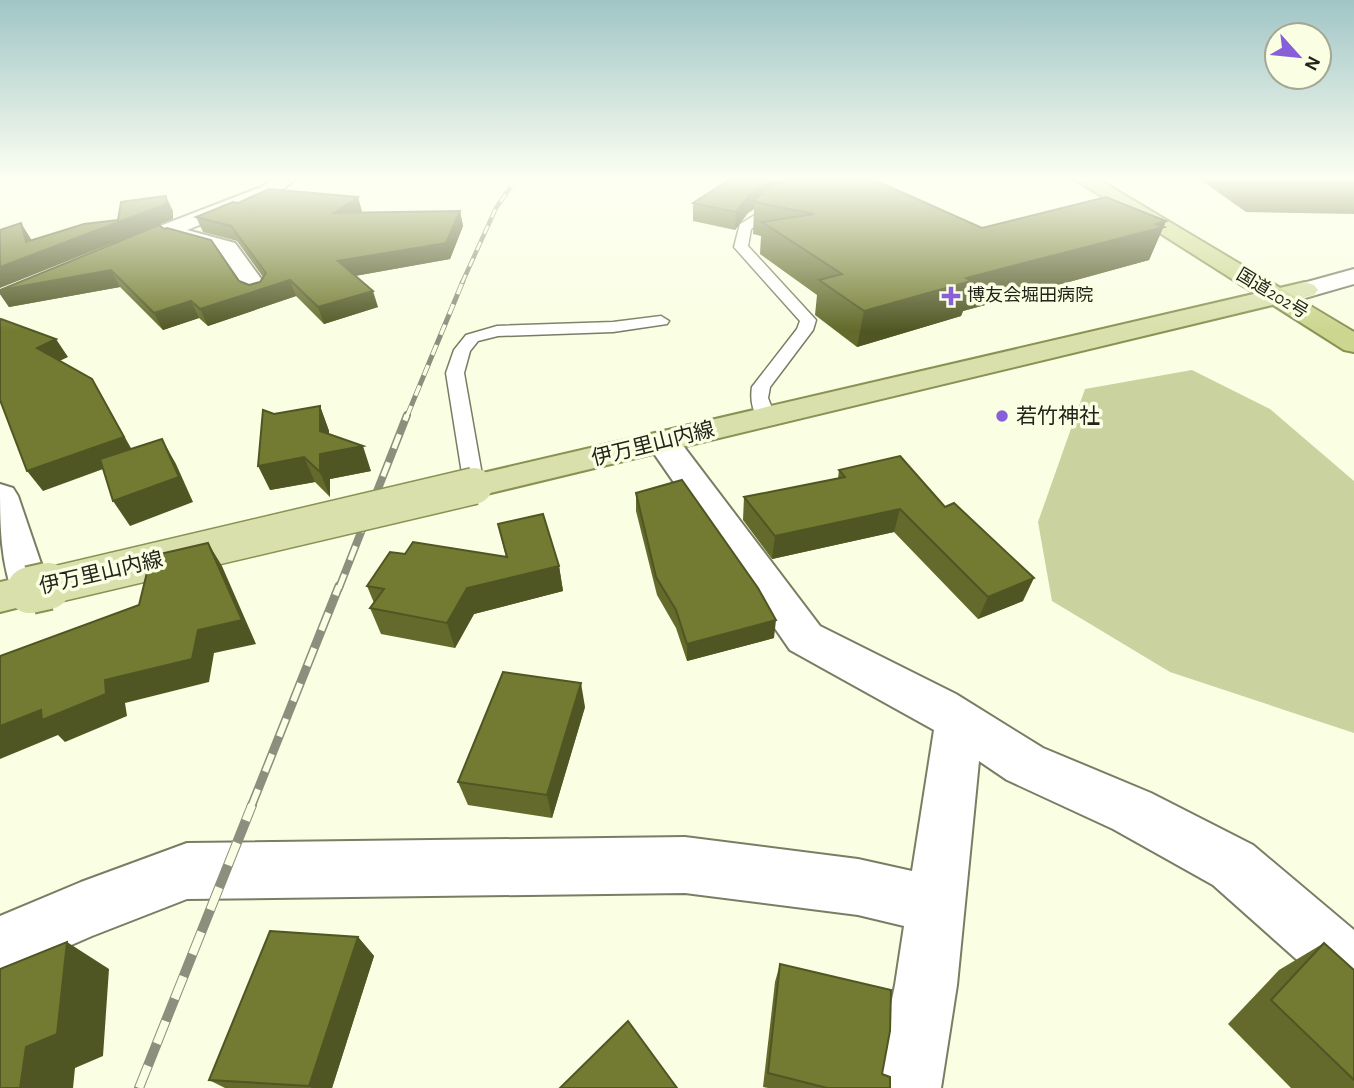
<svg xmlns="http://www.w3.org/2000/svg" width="1354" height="1088" font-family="'Alegreya Sans','Noto Sans JP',sans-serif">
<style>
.green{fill:#cad2a0}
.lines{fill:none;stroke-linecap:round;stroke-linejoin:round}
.service-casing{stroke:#797d64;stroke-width:3}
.minor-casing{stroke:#797d64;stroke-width:4}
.tertiary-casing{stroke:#797d64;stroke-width:4}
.primary-casing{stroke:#899154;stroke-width:4}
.trunk-casing{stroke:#899154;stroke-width:4}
.service{fill:#fff;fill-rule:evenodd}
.minor{fill:#fff;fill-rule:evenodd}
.tertiary{fill:#fff;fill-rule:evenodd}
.primary{fill:#d9e0ab;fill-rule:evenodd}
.trunk{fill:#ccd68f;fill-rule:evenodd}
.rail-far4-casing{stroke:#8c8f7d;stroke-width:4.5}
.rail-far3-casing{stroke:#8c8f7d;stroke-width:5}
.rail-far2-casing{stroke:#8c8f7d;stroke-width:8}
.rail-far1-casing{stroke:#8c8f7d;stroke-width:9}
.rail-casing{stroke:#8c8f7d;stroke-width:10}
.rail-far4{stroke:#fafee3;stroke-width:2.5;stroke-dasharray:9;stroke-linecap:butt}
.rail-far3{stroke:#fafee3;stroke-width:3.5;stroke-dasharray:11;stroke-linecap:butt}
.rail-far2{stroke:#fafee3;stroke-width:5;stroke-dasharray:15;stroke-linecap:butt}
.rail-far1{stroke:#fafee3;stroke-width:6;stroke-dasharray:19;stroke-linecap:butt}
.rail{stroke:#fafee3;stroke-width:8;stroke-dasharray:24;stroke-linecap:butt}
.primary-bridge-far1-casing{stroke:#899154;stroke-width:39;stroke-linecap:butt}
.primary-bridge-casing{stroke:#899154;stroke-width:50;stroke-linecap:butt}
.primary-bridge-far1{stroke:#d9e0ab;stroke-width:36}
.primary-bridge{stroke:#d9e0ab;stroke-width:46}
.wall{fill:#636a2b}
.shaded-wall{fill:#505623}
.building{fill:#737b32;stroke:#505623;stroke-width:2}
.poi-dot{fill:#865fd9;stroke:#fafee3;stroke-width:2.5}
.labels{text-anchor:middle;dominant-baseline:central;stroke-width:7;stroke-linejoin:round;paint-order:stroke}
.far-street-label{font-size:18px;fill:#22241a;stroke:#fafee3}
.far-poi-label{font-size:18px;fill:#22241a;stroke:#fafee3;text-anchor:start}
.poi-label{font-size:21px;fill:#22241a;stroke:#fafee3;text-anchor:start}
.street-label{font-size:21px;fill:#22241a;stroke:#fafee3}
</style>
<rect width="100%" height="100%" fill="#fafee3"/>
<path class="green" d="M1192 370 1270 409 1354 481V733L1170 672 1052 601 1038 522 1085 389Z"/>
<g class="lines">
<g class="service-casing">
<g id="service">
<path d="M780 200 784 201V207L751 229 748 246 816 320 813 330 770 387 768 398 775 416 766 422C752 418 750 399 752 387L797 329 800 321 734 247 740 224Z"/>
<path d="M661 316 669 321 667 324 613 332 498 336 478 341 470 351 464 373 484 486 481 491H467L464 486 446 373 454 350 466 335 497 326 613 322Z"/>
</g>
</g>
<g class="minor-casing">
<g id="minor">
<path d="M274 178H297L275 195 187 230 235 243 270 291 266 296 257 299 248 296 219 253 167 239 129 254H113L110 249 113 244 261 187Z"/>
<path d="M663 432 675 435 820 626 956 694 1043 748 1151 793 1253 845 1354 930V999L1332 991 1213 885 1113 829 1007 780 979 761 957 985 941 1088H873L895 985 904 926 858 915 685 893 187 899 92 936 0 976V916L81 882 187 843 685 837 858 859 912 871 934 730 790 650 646 442 651 435Z"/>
<path d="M0 484 13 488 18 496 50 590 44 601 30 605 16 601C0 565 0 524 0 484Z"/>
</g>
</g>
<g class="tertiary-casing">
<path id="tertiary" d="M1354 269V284L1305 298 1296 295 1292 290 1296 285Z"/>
</g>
<g class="primary-casing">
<g id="primary">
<path d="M1305 282 1314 285 1318 290 1314 295 474 497 461 494 456 486 461 478 474 475Z"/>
<path d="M30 575 44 579 50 590 44 601 0 612V582Z"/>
</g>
</g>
<g class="trunk-casing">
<path id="trunk" d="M1073 178H1096L1354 332V352L1344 350Z"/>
</g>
<use href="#service" class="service"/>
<use href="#minor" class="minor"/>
<use href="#tertiary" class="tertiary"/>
<use href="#primary" class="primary"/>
<use href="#trunk" class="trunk"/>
<g class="rail-far4-casing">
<path id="rail-far4" d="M462 283 496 208 517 178"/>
</g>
<g class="rail-far3-casing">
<path id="rail-far3" d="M407 416 463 281"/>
</g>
<g class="rail-far2-casing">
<path id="rail-far2" d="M339 588 407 415"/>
</g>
<g class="rail-far1-casing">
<path id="rail-far1" d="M251 807 339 586"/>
</g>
<g class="rail-casing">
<path id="rail" d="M139 1088 252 805"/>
</g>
<use href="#rail-far4" class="rail-far4"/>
<use href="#rail-far3" class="rail-far3"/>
<use href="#rail-far2" class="rail-far2"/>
<use href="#rail-far1" class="rail-far1"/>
<use href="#rail" class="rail"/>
<g class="primary-bridge-far1-casing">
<path id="primary-bridge-far1" d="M40 588 474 486"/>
</g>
<g class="primary-bridge-casing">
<path id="primary-bridge" d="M30 590 48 586"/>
</g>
<use href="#primary-bridge-far1" class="primary-bridge-far1"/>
<use href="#primary-bridge" class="primary-bridge"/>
</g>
<g class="wall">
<path d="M732 178 982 228 1166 221 1149 260 963 311 961 316 857 347 815 315 817 295 760 254 761 236 753 234 754 209 748 213 735 230 693 221V203Z"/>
<path d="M1198 178H1354V214L1246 212Z"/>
<path d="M358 197 362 212 361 213 460 211 463 226 450 259 355 276 378 307 324 324 296 296 208 326 199 318 163 330 120 287 9 307 0 294V290L159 225 239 281 249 285 260 282 263 277 237 241 203 232 196 217 238 203Z"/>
<path d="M320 406 329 431V434L371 471 330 479V497L315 482 270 490 274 414Z"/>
<path d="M900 456 1023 601 978 619 894 532 772 559 743 520 744 497 838 478 839 470Z"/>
<path d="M636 493 774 638 687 661 676 628 657 595 636 511Z"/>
<path d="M498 524 559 566 563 591 474 614 455 648 381 634 370 608 374 603 367 586 405 554 506 557Z"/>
<path d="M585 707 552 818 468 805 458 782Z"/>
<path d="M358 937 374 956 332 1088H225L209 1080Z"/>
<path d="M1324 943 1354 970V1088H1291L1228 1024 1279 970Z"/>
<path d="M780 964 882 1074 890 1088H768L763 1087 775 982Z"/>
</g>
<g class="shaded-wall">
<path d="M792 178 755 202 754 209 748 213 735 230 736 212 749 195 764 186Z"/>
<path d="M166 196 173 211V219L0 288V267L26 242 21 223 31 239 34 254 166 204Z"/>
<path d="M358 197 362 212 339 228 334 213Z"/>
<path d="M460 211 463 226 450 259 343 278 338 261Z"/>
<path d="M1166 221 1149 260 963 311 961 316 857 347 864 311 966 278Z"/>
<path d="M111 270 120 287 9 307 0 294V290Z"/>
<path d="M290 280 296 296 208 326 200 309Z"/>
<path d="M373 291 378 307 324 324 318 307Z"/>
<path d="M191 301 199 318 163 330 154 313Z"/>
<path d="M56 339 68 357 49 366 37 348Z"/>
<path d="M92 379 136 457 43 491 27 471Z"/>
<path d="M320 406 329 431V452L363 446 371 471 330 479V497L320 472Z"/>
<path d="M162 439 176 464 193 502 130 526 113 501Z"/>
<path d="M304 457 315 482 270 490 258 466Z"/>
<path d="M900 509 894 532 772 559 775 536Z"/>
<path d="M208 543 222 566 256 644 214 653 209 682 125 703 127 716 65 742 58 735 0 759V726L105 680Z"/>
<path d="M559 566 563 591 474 614 455 648 447 623 467 588Z"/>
<path d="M1034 578 1023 601 978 619 988 597Z"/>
<path d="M776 620 774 638 687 661V644Z"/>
<path d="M581 683 585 707 552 818 547 795Z"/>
<path d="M358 937 374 956 332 1088H312L309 1086Z"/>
<path d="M67 942 109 969 103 1056 75 1068 73 1088H20L26 1047Z"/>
</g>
<g class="building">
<path d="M732 178H790L764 186 749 195 736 212 693 203Z"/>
<path d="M790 178H870L982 228 1106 197 1166 221 1156 224 1164 227 966 278 971 281 864 311 819 280 842 274 762 222 814 214 755 202 756 198 770 187Z"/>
<path d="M1296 178H1354V179Z"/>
<path d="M269 189 358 197 334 213 460 211 446 243 338 261 373 291 318 307 290 280 200 309 191 301 154 313 111 270 0 290 159 225 164 229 167 228 211 240 239 281 249 285 260 282 266 273 231 226 196 217 233 202 238 203Z"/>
<path d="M166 196V204L0 267V230L21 223 26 242 84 224 118 220 121 202Z"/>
<path d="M1 319 56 339 37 348 92 379 124 437 27 471 0 400V322Z"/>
<path d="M320 406V431L363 446 320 454V472L304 457 258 466 263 410 274 414Z"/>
<path d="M162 439 179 477 113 501 100 459Z"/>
<path d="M900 456 945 507 954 503 1034 578 988 597 900 509 775 536 744 497 845 477 839 470Z"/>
<path d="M682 480 758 588 776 620 687 644 676 610 656 577 636 493Z"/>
<path d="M543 514 559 566 467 588 447 623 370 608 384 589 367 586 390 552 405 554 413 542 507 557 498 524Z"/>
<path d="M208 543 242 620 198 630 192 659 105 680 106 694 42 720 41 710 0 726V656L139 605 151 556Z"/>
<path d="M503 672 581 683 547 795 458 782Z"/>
<path d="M270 931 358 937 309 1086 209 1080Z"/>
<path d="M67 942 57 1034 26 1047 20 1088H0V969Z"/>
<path d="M1324 943 1354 970V1080L1271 1000Z"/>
<path d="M780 964 891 990 890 1031 882 1074 890 1077V1088H827L768 1073Z"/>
<path d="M628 1021 677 1088H560Z"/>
</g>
<linearGradient id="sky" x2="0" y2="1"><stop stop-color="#a0c5c6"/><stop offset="0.54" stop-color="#fdfff2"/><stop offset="1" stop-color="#fdfff2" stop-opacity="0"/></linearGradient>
<rect width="1354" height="331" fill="url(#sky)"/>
<g class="poi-dot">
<path d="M947.5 285.5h7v7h7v7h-7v7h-7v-7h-7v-7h7z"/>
<circle cx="1002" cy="416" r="7"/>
</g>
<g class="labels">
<g class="far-street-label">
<text transform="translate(1272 294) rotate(31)">国道202号</text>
</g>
<g class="far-poi-label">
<text x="967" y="296">博友会堀田病院</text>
</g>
<g class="poi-label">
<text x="1016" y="416">若竹神社</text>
</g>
<g class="street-label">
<text transform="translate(653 444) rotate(-14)">伊万里山内線</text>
<text transform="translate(101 573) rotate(-13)">伊万里山内線</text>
</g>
</g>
<g transform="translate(1298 56) rotate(117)"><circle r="33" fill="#fafee3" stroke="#a4a793" stroke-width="2"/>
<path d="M0-5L12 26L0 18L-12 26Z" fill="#865fd9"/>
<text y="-10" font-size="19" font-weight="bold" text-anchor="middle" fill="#22241a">N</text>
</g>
</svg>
